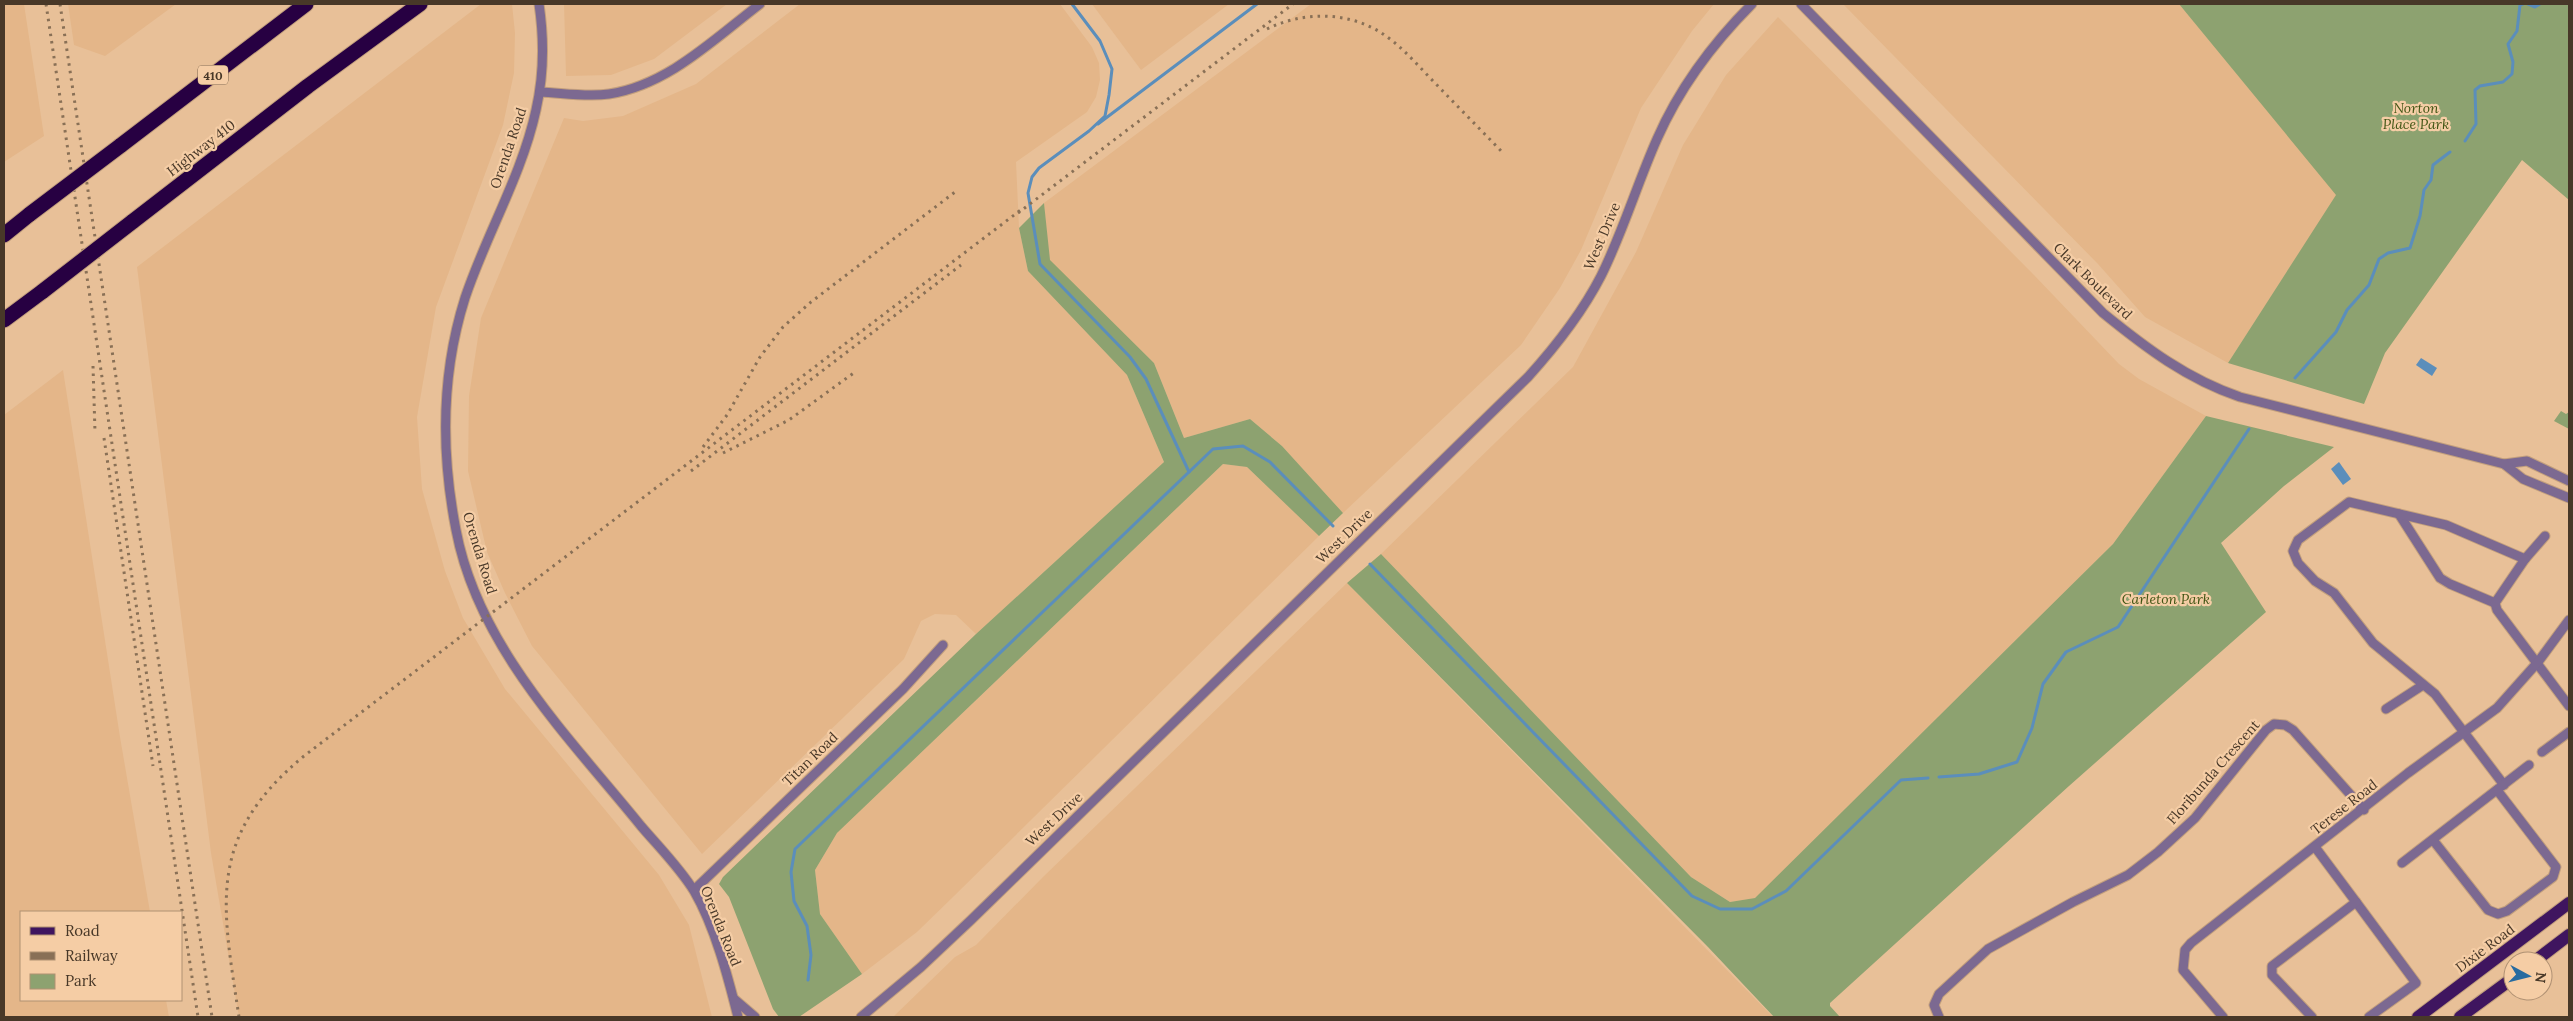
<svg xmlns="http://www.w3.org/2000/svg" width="2573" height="1021" font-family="Lora,serif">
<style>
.built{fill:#e4b689}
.green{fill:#8da270}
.water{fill:#5b8ebb}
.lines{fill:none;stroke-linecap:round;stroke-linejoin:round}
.stream{stroke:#5b8ebb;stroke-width:3}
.minor-casing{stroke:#c29f7d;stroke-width:11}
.major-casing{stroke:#c29f7d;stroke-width:14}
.highway-casing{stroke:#c29f7d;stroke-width:17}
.minor{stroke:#7c6991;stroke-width:9}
.major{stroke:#3f155f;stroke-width:12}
.highway{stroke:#270042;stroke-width:15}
.rail{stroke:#897056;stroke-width:3;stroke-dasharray:2.5 5;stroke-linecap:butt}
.highway-bridge-casing{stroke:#c29f7d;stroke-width:17;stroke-linecap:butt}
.highway-bridge{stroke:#270042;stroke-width:15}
.labels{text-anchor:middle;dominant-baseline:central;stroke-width:4.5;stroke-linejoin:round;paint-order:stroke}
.shield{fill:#f5cda5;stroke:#7c654e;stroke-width:1}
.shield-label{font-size:12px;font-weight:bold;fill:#483828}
.park-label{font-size:14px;font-style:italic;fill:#3f5413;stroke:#f5cda5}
.street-label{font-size:14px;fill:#483828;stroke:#f5cda5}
</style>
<rect width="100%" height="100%" fill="#e8c098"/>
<g class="built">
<path d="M4 4H24L44 136 4 162Z"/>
<path d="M68 4H176L105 56 74 45Z"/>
<path d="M481 4H512L515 33 514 73 503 125 436 307 417 417 422 489 445 571 463 618 505 689 659 875 689 925 712 1017H239L211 853 137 267Z"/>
<path d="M564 4H727L654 59 611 75 566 76Z"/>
<path d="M800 4H1060L1092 47 1099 63 1100 80 1096 97 1087 112 1016 162 1019 228 1028 271 1127 375 1164 462 976 634 956 615 935 614 921 621 904 659 702 854 532 646 505 593 487 552 468 471 469 396 481 318 564 118 583 121 623 116 696 84Z"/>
<path d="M1092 4H1229L1141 70Z"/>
<path d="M1311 4H1714L1692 31 1641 108 1581 250 1560 288 1521 345 1343 513 1282 446 1250 419 1184 438 1154 363 1049 260 1044 203Z"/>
<path d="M1843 4H2179L2337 195 2228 363 2145 317 2098 264Z"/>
<path d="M1778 17 2034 275 2119 364 2139 379 2206 416 2113 544 1756 898 1730 902 1691 877 1381 554 1573 367 1636 252 1683 145 1726 75Z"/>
<path d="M63 370 120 737 150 912H21V1000H166L169 1017H4V415Z"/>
<path d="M1223 464 1247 467 1319 536 953 897 917 932 862 974 820 914 815 870 837 833Z"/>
<path d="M1347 583 1773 1017 894 1016 955 957 976 945 1043 877Z"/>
</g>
<g class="green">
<path d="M2179 4H2569V200L2522 160 2385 353 2364 404 2228 363 2336 195Z"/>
<path d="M1044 203 1050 260 1154 363 1184 438 1250 419 1282 446 1343 513 1319 536 1247 467 1223 464 837 833 815 870 820 914 862 974 799 1017H779L773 1009 729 897 719 884 723 877 976 634 1164 462 1127 375 1028 271 1019 228Z"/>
<path d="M2561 411 2566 414 2569 412V429L2554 421Z"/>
<path d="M2206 416 2334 447 2284 486 2221 543 2266 612 2069 786 1830 1003V1006L1840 1017H1774L1708 947 1347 583 1381 554 1691 877 1730 902 1755 898 2113 544Z"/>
</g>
<g class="water">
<path d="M2421 358 2437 368 2432 376 2416 365Z"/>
<path d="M2339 462 2351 479 2343 485 2331 469Z"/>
</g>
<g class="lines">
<g class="stream">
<path d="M1072 4 1100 41 1112 69 1109 95 1105 116 1089 131 1039 168 1032 177 1028 193 1040 264 1130 357 1146 379 1189 472"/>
<path d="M2528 4 2535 7 2540 4"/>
<path d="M1098 124 1257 4"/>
<path d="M2465 141 2476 124 2475 90 2480 86 2503 82 2512 74 2513 62 2508 44 2517 31 2520 5 2523 4"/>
<path d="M2295 378 2336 332 2347 310 2369 285 2379 259 2388 253 2410 248 2420 216 2424 190 2431 180 2433 165 2450 152"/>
<path d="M1370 564 1692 896 1720 909H1752L1786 891 1901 780 1928 778"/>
<path d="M1939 777 1979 774 2017 762 2032 728 2043 684 2066 652 2118 627 2249 429"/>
<path d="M808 980 811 955 807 926 794 901 791 872 795 849 1213 449 1243 446 1270 462 1333 526"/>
</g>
<g class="minor-casing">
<g id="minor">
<path d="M539 4C544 38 544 75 536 110 522 175 486 235 465 298 441 374 441 453 456 530 478 647 569 737 641 826 658 846 680 868 694 891 715 927 728 977 738 1017"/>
<path d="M1801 4 2103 313C2146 348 2187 379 2240 397L2504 464 2527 461 2569 481"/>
<path d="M540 92C563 93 586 97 609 94 668 85 714 39 760 4"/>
<path d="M2504 464 2523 479 2569 498"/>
<path d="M2399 514 2440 578 2450 584 2495 603"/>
<path d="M2525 559 2545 536"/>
<path d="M2386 709 2423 685"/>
<path d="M2542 752 2569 732"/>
<path d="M2504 785 2435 694 2373 643 2334 593 2315 581 2298 563 2293 551 2298 540 2349 502 2446 525 2525 559 2495 603 2497 610 2569 706"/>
<path d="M2433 840 2488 910 2498 914 2507 911 2553 877 2556 867 2497 790"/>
<path d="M2402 863 2529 765"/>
<path d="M694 890 903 689 943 645"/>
<path d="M2356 902 2416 983 2369 1017"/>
<path d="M734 999 755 1017"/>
<path d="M861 1017 921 967 971 920 1528 377C1556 346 1582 313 1601 276 1623 232 1637 184 1657 139 1679 89 1713 43 1752 4"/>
<path d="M1939 1017 1934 1005 1939 994 1988 949 2073 902 2128 875 2158 852 2195 818 2266 730 2274 724 2285 725 2293 730 2364 810"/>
<path d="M2223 1017 2183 970 2185 950 2191 943 2408 773 2497 708 2538 662 2569 620"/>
<path d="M2312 1017 2272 975V966L2356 902 2315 847"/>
</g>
</g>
<g class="major-casing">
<g id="major">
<path d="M2535 961 2569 935"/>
<path d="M2418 1017 2569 903"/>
<path d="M2460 1017 2513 978"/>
</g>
</g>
<g class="highway-casing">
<g id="highway">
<path d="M120 146 306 4"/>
<path d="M132 222 308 86 420 4"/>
<path d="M4 235 30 214"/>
<path d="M4 320 43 291"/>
</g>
</g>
<use href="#minor" class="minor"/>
<use href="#major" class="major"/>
<use href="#highway" class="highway"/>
<g class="rail">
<path d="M46 4 198 1017"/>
<path d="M60 4 212 1017"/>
<path d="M1267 29C1306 10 1354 11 1390 39 1407 52 1421 69 1436 84 1458 107 1481 130 1503 153"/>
<path d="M1018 213 1293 4"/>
<path d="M93 366 95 432"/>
<path d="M104 438 153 766"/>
<path d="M703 447 727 415 760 357 783 327 811 302 955 192"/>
<path d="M723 453 789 420 855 372"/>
<path d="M691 471 961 265"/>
<path d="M239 1017C222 904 206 837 304 756L1022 209"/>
</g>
<g class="highway-bridge-casing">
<g id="highway-bridge">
<path d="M30 214 120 146"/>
<path d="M43 291 132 222"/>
</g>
</g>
<use href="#highway-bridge" class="highway-bridge"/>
</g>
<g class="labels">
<rect class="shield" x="198" y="65.5" width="30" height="19" rx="4"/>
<g class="shield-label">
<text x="213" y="75">410</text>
</g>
<g class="park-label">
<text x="2416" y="108">Norton<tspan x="2416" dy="16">Place Park</tspan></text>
<text x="2166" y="599">Carleton Park</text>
</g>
<g class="street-label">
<text transform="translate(201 148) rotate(-38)">Highway 410</text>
<text transform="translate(508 148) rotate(-71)">Orenda Road</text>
<text transform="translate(1602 236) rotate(-67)">West Drive</text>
<text transform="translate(2093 281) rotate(44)">Clark Boulevard</text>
<text transform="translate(1344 536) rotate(-44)">West Drive</text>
<text transform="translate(480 553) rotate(73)">Orenda Road</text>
<text transform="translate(810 759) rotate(-44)">Titan Road</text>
<text transform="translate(2213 772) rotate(-49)">Floribunda Crescent</text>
<text transform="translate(2344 807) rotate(-38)">Terese Road</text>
<text transform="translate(1054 819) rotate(-43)">West Drive</text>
<text transform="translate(721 926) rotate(68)">Orenda Road</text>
<text transform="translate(2485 948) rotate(-37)">Dixie Road</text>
</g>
</g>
<rect width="2573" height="1021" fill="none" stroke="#483828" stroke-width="10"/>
<rect x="20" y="911" width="162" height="90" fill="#f5cda5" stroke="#b09173"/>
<rect x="30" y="927" width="25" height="8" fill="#3f155f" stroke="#b09173"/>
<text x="65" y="936" font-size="15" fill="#483828">Road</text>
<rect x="30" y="952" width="25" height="8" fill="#897056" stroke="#b09173"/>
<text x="65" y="961" font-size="15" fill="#483828">Railway</text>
<rect x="30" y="974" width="25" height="15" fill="#8da270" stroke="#b09173"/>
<text x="65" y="986" font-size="15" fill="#483828">Park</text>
<g transform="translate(2528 976) rotate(97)"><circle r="24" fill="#f5cda5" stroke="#b09173"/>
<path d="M0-4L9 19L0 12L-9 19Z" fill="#276ba0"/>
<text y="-8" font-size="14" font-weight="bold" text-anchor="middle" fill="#483828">N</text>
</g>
</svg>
